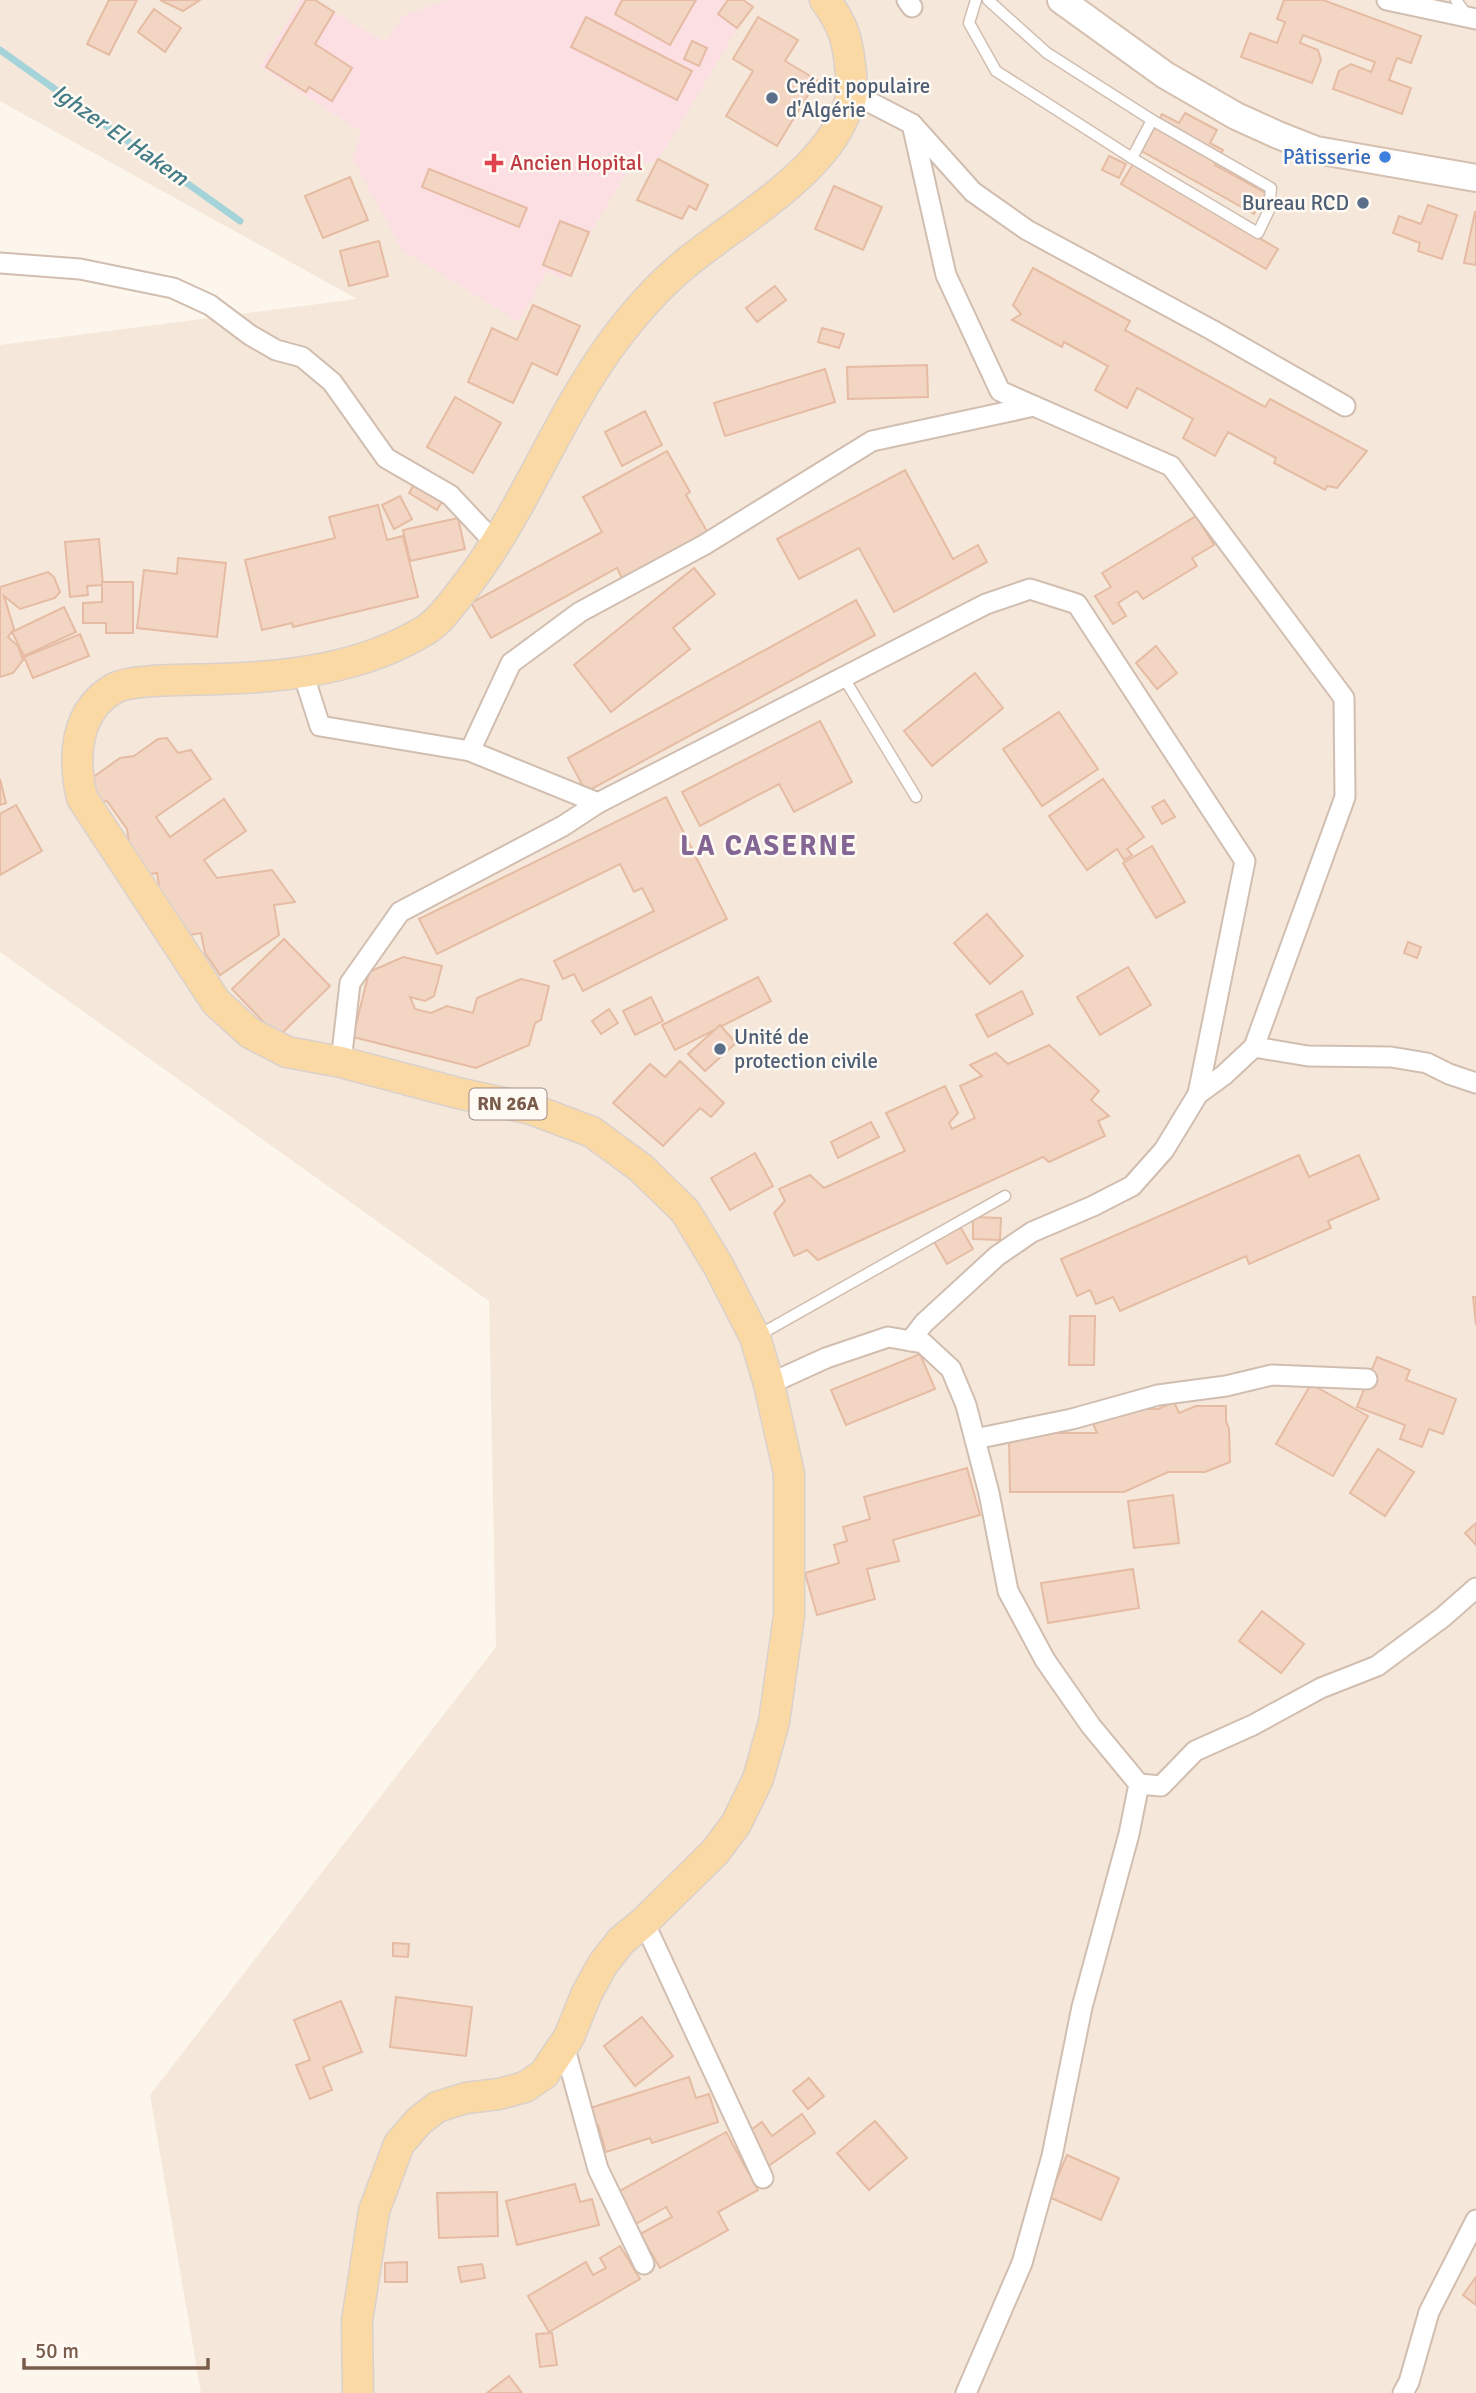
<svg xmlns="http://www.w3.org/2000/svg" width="1476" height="2393" font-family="Signika,sans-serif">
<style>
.residential{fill:#f5e8da}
.medical{fill:#fbdfe3}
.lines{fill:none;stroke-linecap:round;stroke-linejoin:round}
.stream{stroke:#a5d3da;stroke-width:7}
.building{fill:#f3d5c3;stroke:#e6bba3;stroke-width:2}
.lane-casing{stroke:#d1beb0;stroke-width:13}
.street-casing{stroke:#d1beb0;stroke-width:23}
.secondary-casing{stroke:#d6c0b0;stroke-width:30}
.primary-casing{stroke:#dad1cd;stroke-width:33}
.lane{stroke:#fff;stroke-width:10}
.street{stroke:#fff;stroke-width:19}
.secondary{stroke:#fff;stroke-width:26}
.primary{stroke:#fbd9a5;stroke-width:30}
.service-dot{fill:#5c6f8a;stroke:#fffaf3;stroke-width:2.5}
.shop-dot{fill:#3f7fe0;stroke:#fffaf3;stroke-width:2.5}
.health-dot{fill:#e0444e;stroke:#fffaf3;stroke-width:2.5}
.labels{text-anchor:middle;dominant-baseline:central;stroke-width:5;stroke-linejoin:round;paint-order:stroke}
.shield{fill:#fffaf3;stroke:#a28b7f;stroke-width:2}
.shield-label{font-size:19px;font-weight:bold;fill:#7a5c4d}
.service-label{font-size:21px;fill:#4e5e75;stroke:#fffaf3;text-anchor:start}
.shop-label{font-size:21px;fill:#366cbe;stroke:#fffaf3;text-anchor:end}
.health-label{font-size:21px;fill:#be3a42;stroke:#fffaf3;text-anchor:start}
.water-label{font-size:23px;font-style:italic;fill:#437c86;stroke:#fffaf3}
.district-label{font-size:28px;font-weight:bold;letter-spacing:2px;fill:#846695;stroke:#fffaf3}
</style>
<rect width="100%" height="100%" fill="#fdf6ec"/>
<path class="residential" d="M0 0H1476V2393H201L150 2095 496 1647 489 1301 0 952V345L357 299 0 101Z"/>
<path class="medical" d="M301 0H314L385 42 403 16 446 0H744L752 4 668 145 656 161 643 164 633 161 563 280 547 271 519 322 402 250 352 158 362 132 260 67Z"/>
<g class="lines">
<path class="stream" d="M0 50 240 221"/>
</g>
<g class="building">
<path d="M109 0H137L109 55 87 44Z"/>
<path d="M160 0H200L183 11Z"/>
<path d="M306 0H315L334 12 315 44 352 68 332 101 309 87 306 92 266 67Z"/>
<path d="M622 0H696L670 45 615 14Z"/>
<path d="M728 0H743L753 7 737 28 718 14Z"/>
<path d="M1284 0H1323L1421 36 1411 63 1397 58 1389 80 1411 88 1402 114 1333 89 1339 71 1351 64 1371 72 1375 62 1303 35 1300 43 1318 50 1321 60 1312 83 1241 57 1250 33 1277 43 1285 22 1277 19Z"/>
<path d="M154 9 181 28 165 52 138 32Z"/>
<path d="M586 17 692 71 677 100 571 47Z"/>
<path d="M758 17 798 40 785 61 817 80 777 146 726 116 753 71 733 59Z"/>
<path d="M692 41 707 48 699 66 684 59Z"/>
<path d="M1185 113 1217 130 1210 143 1223 150 1215 165 1266 193 1254 214 1138 149 1146 134 1150 136 1162 114 1179 123Z"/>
<path d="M1109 156 1126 164 1119 178 1102 170Z"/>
<path d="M658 159 708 185 696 210 689 206 682 219 637 200Z"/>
<path d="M1133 164 1278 249 1266 269 1121 184Z"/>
<path d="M429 169 527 208 519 227 422 187Z"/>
<path d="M350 177 368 220 323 238 305 196Z"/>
<path d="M834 186 882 207 863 250 815 229Z"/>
<path d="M1428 205 1457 215 1442 259 1418 251 1420 243 1393 233 1399 216 1421 224Z"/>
<path d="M1475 212H1476V265L1464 263Z"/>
<path d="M560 221 589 232 571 276 543 265Z"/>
<path d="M379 241 388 276 349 286 340 251Z"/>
<path d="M1033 268 1130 321 1125 330 1265 407 1270 399 1367 451 1337 488 1327 486 1325 490 1274 463 1276 458 1228 432 1215 456 1183 438 1193 419 1137 388 1127 408 1095 390 1108 366 1064 342 1062 347 1012 320 1021 314 1013 305Z"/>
<path d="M775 286 786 300 757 322 746 308Z"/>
<path d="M533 305 580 326 557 375 532 363 513 403 468 382 492 328 517 340Z"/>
<path d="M822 328 844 334 839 348 818 342Z"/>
<path d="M927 365 928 397 848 399 847 367Z"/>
<path d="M825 369 835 402 725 436 714 403Z"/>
<path d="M455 397 501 423 473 473 427 447Z"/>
<path d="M645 411 662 445 622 466 605 432Z"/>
<path d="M667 451 690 492 686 495 708 533 623 580 617 568 491 638 471 603 602 532 583 497Z"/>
<path d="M905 470 953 559 978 545 987 562 894 612 859 548 799 579 777 539Z"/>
<path d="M419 476 447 493 437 510 409 493Z"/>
<path d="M400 496 412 519 394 529 382 505Z"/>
<path d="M378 505 387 540 403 536 418 597 293 627 292 623 262 630 245 560 335 538 329 517Z"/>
<path d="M1196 516 1214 545 1192 558 1197 566 1143 599 1137 591 1118 603 1126 616 1113 624 1095 596 1111 587 1102 573Z"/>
<path d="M458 518 465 549 410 561 403 530Z"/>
<path d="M99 539 103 585 87 586 88 595 70 597 65 542Z"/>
<path d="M178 558 226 563 217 637 137 628 144 570 177 574Z"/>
<path d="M694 568 715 594 673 628 690 649 611 712 574 665Z"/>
<path d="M48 572 54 577 60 592 55 598 20 609 4 596 14 629 8 637 18 646 23 660 13 673 0 677V587Z"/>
<path d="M102 582H133V633H106V623H83V603L102 602Z"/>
<path d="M856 600 875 635 586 792 568 758Z"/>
<path d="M64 607 76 632 24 656 12 632Z"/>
<path d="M80 634 89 656 33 678 24 657Z"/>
<path d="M1156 646 1177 673 1157 689 1136 663Z"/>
<path d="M975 673 1003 708 932 766 904 731Z"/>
<path d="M1059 712 1098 769 1042 806 1003 749Z"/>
<path d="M820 721 852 782 794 812 779 784 700 826 682 792Z"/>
<path d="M167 738 178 753 191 750 211 779 156 817 170 837 224 799 246 831 204 860 217 878 272 870 295 902 274 905 279 935 220 975 205 953 201 933 190 935 160 892 157 873 145 875 131 855 127 829 107 801 95 803 92 778 120 758 134 756 158 739Z"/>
<path d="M0 779 6 803 0 805Z"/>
<path d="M1103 779 1144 837 1127 849 1132 855 1124 860 1117 849 1087 870 1049 816Z"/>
<path d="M666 797 727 919 583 991 574 974 563 979 554 961 654 911 642 888 634 892 620 864 437 954 419 919Z"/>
<path d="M1164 800 1175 817 1162 824 1152 807Z"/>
<path d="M16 805 42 851 0 875V814Z"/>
<path d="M1152 846 1185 902 1156 918 1123 863Z"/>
<path d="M987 914 1023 956 990 984 954 943Z"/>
<path d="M284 939 330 986 278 1037 232 989Z"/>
<path d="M1408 942 1421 947 1417 958 1404 953Z"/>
<path d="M403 957 442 966 434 996 425 1001 410 997 415 1009 431 1013 447 1006 473 1013 477 998 521 979 549 986 541 1020 535 1023 529 1045 476 1068 353 1037 369 972Z"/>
<path d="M1128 967 1151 1005 1100 1035 1077 997Z"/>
<path d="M758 977 771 1001 675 1050 662 1025Z"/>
<path d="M1022 991 1033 1014 988 1037 976 1015Z"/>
<path d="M651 997 663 1021 635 1035 623 1011Z"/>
<path d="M609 1009 618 1023 601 1034 592 1021Z"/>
<path d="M720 1025 736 1043 705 1071 688 1054Z"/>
<path d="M1049 1045 1099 1091 1091 1100 1109 1116 1098 1121 1105 1136 1049 1162 1043 1157 818 1260 807 1250 794 1256 774 1213 785 1201 779 1189 810 1175 824 1188 905 1151 886 1113 945 1086 958 1113 949 1123 952 1129 975 1118 960 1086 982 1076 970 1065 996 1053 1008 1064Z"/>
<path d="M680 1061 724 1103 711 1117 700 1108 663 1146 613 1103 650 1064 665 1077Z"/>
<path d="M871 1122 879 1137 838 1158 831 1142Z"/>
<path d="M755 1153 773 1186 730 1210 711 1178Z"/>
<path d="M1299 1155 1309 1177 1359 1155 1379 1199 1328 1221 1331 1228 1249 1264 1246 1256 1120 1311 1113 1297 1096 1304 1090 1290 1077 1296 1061 1259Z"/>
<path d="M973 1217 1001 1218 1000 1240 973 1239Z"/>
<path d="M958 1223 973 1249 947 1264 932 1238Z"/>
<path d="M1473 1297H1476V1325Z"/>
<path d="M1070 1316H1095L1094 1365H1069Z"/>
<path d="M920 1354 935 1389 846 1425 831 1390Z"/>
<path d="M1377 1357 1410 1370 1406 1380 1456 1399 1443 1434 1429 1429 1422 1447 1400 1439 1405 1425 1357 1407Z"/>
<path d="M1311 1384 1368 1416 1333 1476 1276 1444Z"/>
<path d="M1174 1402 1179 1413 1196 1406H1226V1421L1229 1429 1230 1462 1205 1472H1168L1124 1492H1010L1009 1439 1032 1433H1097L1091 1419 1113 1409H1158Z"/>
<path d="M1378 1449 1414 1472 1385 1516 1350 1493Z"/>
<path d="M967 1468 980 1515 893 1540 899 1561 867 1569 875 1599 817 1615 805 1573 839 1563 834 1545 847 1541 843 1527 870 1519 864 1497Z"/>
<path d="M1173 1495 1179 1543 1134 1548 1128 1501Z"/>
<path d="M1476 1523V1545L1465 1533Z"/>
<path d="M1133 1569 1139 1608 1048 1623 1041 1583Z"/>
<path d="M1262 1611 1304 1644 1281 1673 1239 1641Z"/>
<path d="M393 1943 409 1944 408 1957 393 1956Z"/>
<path d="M396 1997 472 2007 466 2056 390 2047Z"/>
<path d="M341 2001 362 2052 323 2067 332 2090 310 2099 296 2065 310 2060 294 2020Z"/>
<path d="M642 2017 673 2056 635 2086 604 2046Z"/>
<path d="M689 2077 696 2098 709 2094 718 2122 652 2143 650 2138 606 2152 598 2125 593 2126 587 2109Z"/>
<path d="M809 2078 824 2096 808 2109 793 2091Z"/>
<path d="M802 2114 815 2133 767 2167 744 2135 762 2122 772 2136Z"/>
<path d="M875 2121 907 2158 869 2190 837 2153Z"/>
<path d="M726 2132 758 2190 718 2212 728 2230 660 2268 640 2234 672 2217 666 2207 636 2224 618 2192Z"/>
<path d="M1067 2155 1119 2178 1101 2220 1049 2197Z"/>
<path d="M575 2184 580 2202 592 2199 599 2225 517 2245 506 2201Z"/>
<path d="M497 2192 498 2236 439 2238 437 2193Z"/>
<path d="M620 2246 640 2279 549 2332 528 2296 586 2262 593 2275 606 2268 600 2258Z"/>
<path d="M407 2262V2282H385V2263Z"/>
<path d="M482 2264 485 2278 461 2282 458 2267Z"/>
<path d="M1476 2277V2305L1463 2295Z"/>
<path d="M552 2333 557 2365 540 2367 536 2334Z"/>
<path d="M509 2376 522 2393H487Z"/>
</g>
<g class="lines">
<g class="lane-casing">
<g id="lane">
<path d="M976 0 969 23 996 71 1132 158 1258 233 1269 210 1271 188 1152 120 1047 53 988 0"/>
<path d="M1456 0 1468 17"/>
<path d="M1132 158 1152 120"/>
<path d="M844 678 916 797"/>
<path d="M759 1335 1005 1196"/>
</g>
</g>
<g class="street-casing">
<g id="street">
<path d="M907 0 912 7"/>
<path d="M1387 0 1476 19"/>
<path d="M852 93 912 124 973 192 1027 230 1212 330 1345 406"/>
<path d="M0 263 80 269 173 288 210 305 250 335 276 350 302 357 332 382 386 458 450 495 497 545"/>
<path d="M303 673 320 726 470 751 598 803"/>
<path d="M470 751 511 663 580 612 704 545 872 441 1034 406"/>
<path d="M1254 1047 1308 1056 1391 1057 1427 1063 1449 1074 1476 1083"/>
<path d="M341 1062 350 983 400 912 563 826 598 803 986 604 1030 589 1077 604 1245 861 1198 1094"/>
<path d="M910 1341 924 1323 997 1256 1032 1232 1093 1206 1132 1186 1164 1150 1198 1094 1224 1075 1254 1047 1345 797 1344 698 1171 466 1000 391 946 275 912 124"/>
<path d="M769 1384 826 1358 888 1337 923 1343 951 1369 966 1405 989 1493 1008 1591 1045 1660 1091 1726 1139 1784"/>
<path d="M975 1439 1072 1419 1158 1395 1226 1386 1272 1375 1367 1379"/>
<path d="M644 1922 763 2178"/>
<path d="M564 2045 598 2169 644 2264"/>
<path d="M966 2393 1022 2263 1052 2156 1082 2007 1129 1834 1139 1784 1161 1786 1195 1751 1253 1725 1321 1688 1377 1666 1443 1617 1476 1588"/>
<path d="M1403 2393 1409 2382 1429 2312 1476 2220"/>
</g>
</g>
<g class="secondary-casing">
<path id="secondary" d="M1061 0 1165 75 1236 116 1278 135 1316 150 1476 178"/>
</g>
<g class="primary-casing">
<path id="primary" d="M358 2393 357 2321 374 2211 399 2144 419 2121 437 2107 466 2098 499 2094 525 2087 544 2074 569 2037 587 1993 603 1964 621 1941 644 1922 715 1852 736 1824 758 1779 774 1722 789 1616V1473L769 1384 755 1337 718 1265 685 1211 641 1168 592 1132 531 1109 458 1093 341 1062 287 1052 250 1033 216 1002 82 798C73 759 74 711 115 688 133 678 197 680 220 679 289 677 363 668 424 631 439 622 451 605 462 591 522 516 554 424 610 346 634 313 663 280 695 256 739 222 801 184 832 138 838 130 851 103 852 93 853 87 851 80 851 74 848 42 845 27 825 0"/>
</g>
<use href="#lane" class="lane"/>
<use href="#street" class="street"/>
<use href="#secondary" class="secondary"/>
<use href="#primary" class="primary"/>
</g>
<g class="service-dot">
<circle cx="772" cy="98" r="7"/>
<circle cx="1363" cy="203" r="7"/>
<circle cx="720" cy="1049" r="7"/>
</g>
<circle class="shop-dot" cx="1385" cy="157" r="7"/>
<path class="health-dot" d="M490.5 152.5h7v7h7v7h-7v7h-7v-7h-7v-7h7z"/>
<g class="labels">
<rect class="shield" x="469.5" y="1088.5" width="77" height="31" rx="5"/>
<g class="shield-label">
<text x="508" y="1104">RN 26A</text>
</g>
<g class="service-label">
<text x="786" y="86">Crédit populaire<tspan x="786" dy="24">d'Algérie</tspan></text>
<text x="1349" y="203" text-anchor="end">Bureau RCD</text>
<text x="734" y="1037">Unité de<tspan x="734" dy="24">protection civile</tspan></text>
</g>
<g class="shop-label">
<text x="1371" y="157">Pâtisserie</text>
</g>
<g class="health-label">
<text x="510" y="163">Ancien Hopital</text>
</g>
<g class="water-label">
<text transform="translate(120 135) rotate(35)">Ighzer El Hakem</text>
</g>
<g class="district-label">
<text x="769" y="846">LA CASERNE</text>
</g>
</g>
<path d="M24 2358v10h184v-10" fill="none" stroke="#7a5c4d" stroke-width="3.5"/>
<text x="35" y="2358" font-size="21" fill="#7a5c4d" stroke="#fffaf3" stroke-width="5" paint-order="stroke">50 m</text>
</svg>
